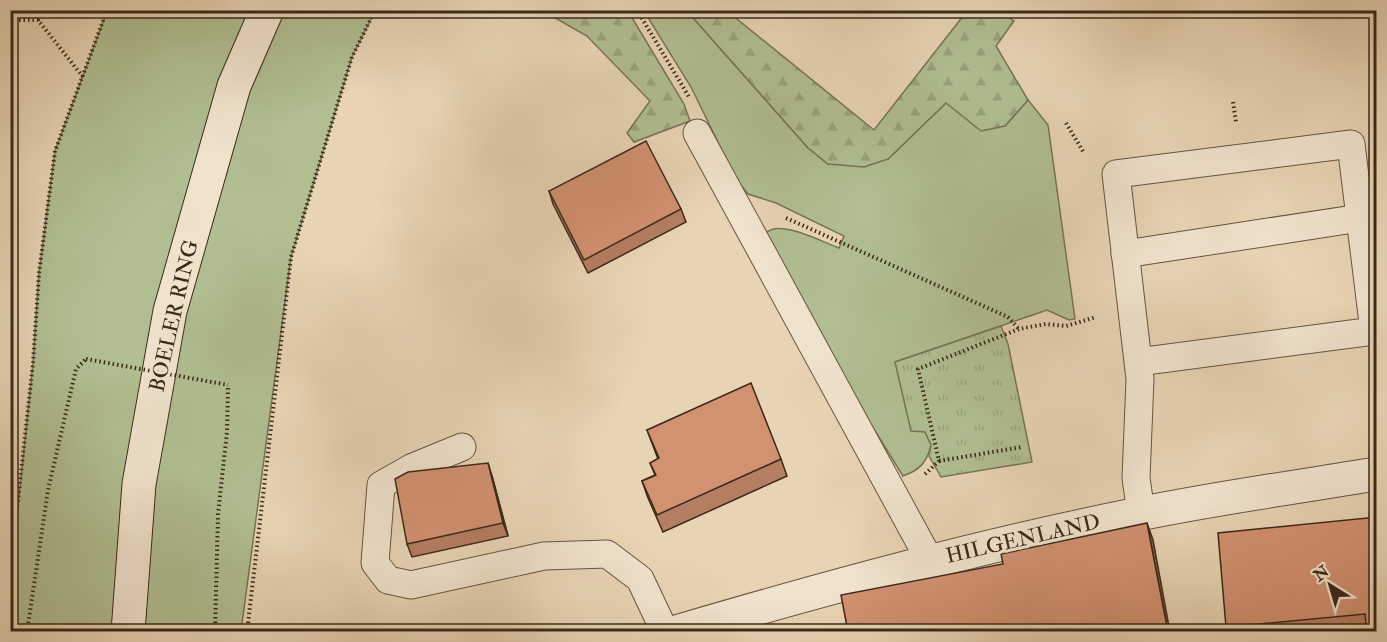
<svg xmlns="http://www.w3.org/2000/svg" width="1387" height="642" font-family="'IM FELL Double Pica',serif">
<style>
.green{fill:#b0be91;stroke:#767456;stroke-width:1.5}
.forest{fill:url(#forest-firs);stroke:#767456;stroke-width:1.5}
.park{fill:url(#park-tufts);stroke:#767456;stroke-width:1.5}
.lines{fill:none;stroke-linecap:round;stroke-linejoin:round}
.lane-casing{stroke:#665440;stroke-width:29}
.street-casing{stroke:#665440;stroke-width:35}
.secondary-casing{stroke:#3b2a1a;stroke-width:35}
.path{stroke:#3b2a1a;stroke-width:4;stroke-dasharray:1.5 3;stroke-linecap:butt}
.lane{stroke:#f0e3ce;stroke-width:27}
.street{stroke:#f0e3ce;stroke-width:33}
.secondary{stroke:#f0e3ce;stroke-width:33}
.path-bridge{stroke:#3b2a1a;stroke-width:4;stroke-dasharray:1.5 3;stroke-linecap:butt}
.wall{fill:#b57d61;stroke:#3b2a1a;stroke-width:1.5}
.shaded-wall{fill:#93664f;stroke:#3b2a1a;stroke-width:1.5}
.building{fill:#d29171;stroke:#3b2a1a;stroke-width:1.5}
.labels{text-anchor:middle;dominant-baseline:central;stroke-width:6;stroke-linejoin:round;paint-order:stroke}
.street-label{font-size:21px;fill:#3b2a1a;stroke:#f0e3ce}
</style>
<defs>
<pattern id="forest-firs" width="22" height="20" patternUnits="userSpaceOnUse" patternTransform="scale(1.5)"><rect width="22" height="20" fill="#b0be91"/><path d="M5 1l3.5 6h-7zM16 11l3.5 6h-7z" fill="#98a37c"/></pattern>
<pattern id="park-tufts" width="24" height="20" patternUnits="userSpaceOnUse" patternTransform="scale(1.5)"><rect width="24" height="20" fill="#b0be91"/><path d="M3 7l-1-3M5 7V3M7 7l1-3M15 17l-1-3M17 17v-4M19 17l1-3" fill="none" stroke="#98a37c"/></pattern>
</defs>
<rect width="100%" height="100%" fill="#e8d4b4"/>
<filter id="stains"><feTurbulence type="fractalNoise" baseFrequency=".00333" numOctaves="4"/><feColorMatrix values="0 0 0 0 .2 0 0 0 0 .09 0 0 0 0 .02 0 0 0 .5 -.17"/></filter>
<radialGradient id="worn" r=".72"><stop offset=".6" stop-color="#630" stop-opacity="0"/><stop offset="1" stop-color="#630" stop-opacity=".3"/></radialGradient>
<g class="green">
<path d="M107 11H375L352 57 291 257 241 631 11 632V573L33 363 39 273 55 151Z"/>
<path d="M644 11H687L808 148 828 164 888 159 946 103 1005 126 1028 100 1048 125 1075 319 1069 320 1047 310 895 362 931 445C927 462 920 470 903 476L854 397 765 234C778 218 822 242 839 248L844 236 776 203 748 194 736 179 691 87Z"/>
</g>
<g class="forest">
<path d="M543 11H628L684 104 690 121 634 142 627 133 650 101 587 36Z"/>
<path d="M687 11H727L874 130 967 11H1000L1014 21 996 46 1028 100 1005 126 981 131 946 103 888 159 864 167 828 164 808 148Z"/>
</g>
<path class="park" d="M1001 326 1008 344 1032 462 941 477 929 456 931 445 925 432 911 431 895 362Z"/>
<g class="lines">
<g class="lane-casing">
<g id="lane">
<path d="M697 133 930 561"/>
<path d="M1125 254 1360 218"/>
<path d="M1138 362 1374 331 1351 144 1116 174 1140 379 1136 478 1141 513"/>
<path d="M462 447 411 468 381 485 375 563 388 580 411 585 544 556 607 554 640 579 665 632"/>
</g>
</g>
<g class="street-casing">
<path id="street" d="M676 632C829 587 983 545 1139 514 1217 498 1297 487 1376 474"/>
</g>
<g class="secondary-casing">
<path id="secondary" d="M128 632 139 484 170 311 234 86 267 10"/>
</g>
<g class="path">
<path d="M637 10 689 97"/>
<path d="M10 20H38L83 77"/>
<path d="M38 20 49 10"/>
<path d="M1233 102 1236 122"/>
<path d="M1066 123 1084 153"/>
<path d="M786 218 1008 317 1019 329"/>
<path d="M939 461 1022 447"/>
<path d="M925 474 939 461 918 369 1019 329 1046 324 1066 326 1096 317"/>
<path d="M10 573 33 363 39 273 55 151 107 10"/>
<path d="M27 632 48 490 76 369 86 359"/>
<path d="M215 632 218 514 227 432 228 385"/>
<path d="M247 632 291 257 352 57 375 10"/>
</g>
<use href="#lane" class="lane"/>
<use href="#street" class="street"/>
<use href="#secondary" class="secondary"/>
<path class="path-bridge" d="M86 359 228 385"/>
</g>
<g class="wall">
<path d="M549 191 681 209 686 222 588 273 553 204Z"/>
<path d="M647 430 781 459 787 476 663 532 648 498 642 481 655 475 650 463 658 459Z"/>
<path d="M492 476 508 536 412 557 407 544Z"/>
<path d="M1377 517 1367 628 1329 632H1227L1226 627Z"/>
</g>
<g class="shaded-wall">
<path d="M488 463 492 476 508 536 503 523Z"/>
<path d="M1147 523 1153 540 1170 632H1168Z"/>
</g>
<g class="building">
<path d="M646 141 681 209 584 260 549 191Z"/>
<path d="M751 383 781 459 657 515 642 481 656 475 650 463 659 458 647 430Z"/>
<path d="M488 463 503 523 407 544 395 479 408 472Z"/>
<path d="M1377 517V632H1367L1365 614 1226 627 1218 533Z"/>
<path d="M1147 523 1168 632H848L841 595 1003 564 1001 554Z"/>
</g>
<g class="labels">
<g class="street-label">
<text transform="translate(174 316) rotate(-77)">BOELER RING</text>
<text transform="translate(1023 539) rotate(-13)">HILGENLAND</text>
</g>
</g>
<rect width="1387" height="642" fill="none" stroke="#e8d4b4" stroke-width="36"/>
<rect x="12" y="12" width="1363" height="618" fill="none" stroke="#3b2a1a" stroke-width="3"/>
<rect x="18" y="18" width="1351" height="606" fill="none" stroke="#3b2a1a" stroke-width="1.5"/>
<g transform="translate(1330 585) rotate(323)" stroke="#f0e3ce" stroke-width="4.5" paint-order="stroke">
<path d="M0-4.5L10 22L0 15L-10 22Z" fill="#3b2a1a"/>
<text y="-9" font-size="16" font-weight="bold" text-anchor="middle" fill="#3b2a1a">N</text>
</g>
<rect width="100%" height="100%" filter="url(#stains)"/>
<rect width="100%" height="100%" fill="url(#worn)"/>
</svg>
